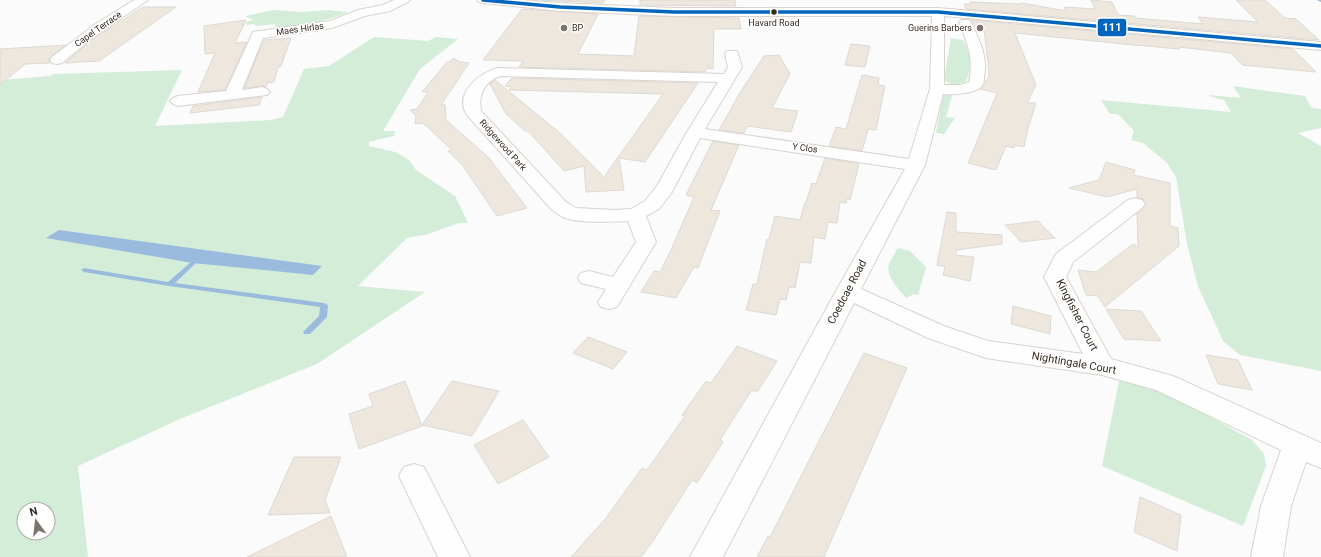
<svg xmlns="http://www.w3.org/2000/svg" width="1321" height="557" font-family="Roboto,sans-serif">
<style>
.green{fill:#d3edd9;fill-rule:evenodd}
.water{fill:#9abbde}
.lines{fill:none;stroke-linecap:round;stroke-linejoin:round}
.stream{fill:#9abbde;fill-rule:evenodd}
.building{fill:#ede7de;stroke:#ddd9d3}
.minor-casing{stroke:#d8d3ce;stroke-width:2}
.minor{fill:#fefefe;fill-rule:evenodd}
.bus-1-casing{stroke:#fff;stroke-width:5.5}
.bus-1{stroke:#0065bd;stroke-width:3.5}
.bus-dot{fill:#352c21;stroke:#fff;stroke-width:1.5}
.poi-dot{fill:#7a746d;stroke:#fff;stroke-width:1.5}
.labels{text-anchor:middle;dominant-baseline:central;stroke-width:3;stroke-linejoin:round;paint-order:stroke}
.far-bus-label{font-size:9px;fill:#352c21;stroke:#fff}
.far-poi-label{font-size:9px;fill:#352c21;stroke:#fff;text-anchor:start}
.far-street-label{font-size:9px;fill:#352c21;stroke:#fff}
.street-label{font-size:11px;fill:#352c21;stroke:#fff}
.line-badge{stroke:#fff;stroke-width:1.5}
.badge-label{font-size:11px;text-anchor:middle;font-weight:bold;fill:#fff}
</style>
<rect width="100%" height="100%" fill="#fbfbfb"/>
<g class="green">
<path d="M273 10 301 12 328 10 348 12C322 23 303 25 276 28L275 24 257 26 254 24 246 25V22L253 20 245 16Z"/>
<path d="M374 37 428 41 436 37 458 39 420 69 383 131H395L394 136 369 142V146L395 152 409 160 416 170 455 196 468 223H459L428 234 407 238 358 286 425 292 317 364 180 419 78 466 88 557H0V80L50 76 53 74 182 70 155 126 271 120 283 117 304 69 329 66ZM24 509H48V533H24Z"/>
<path d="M951 38 963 40C972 54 972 66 966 81 958 86 949 86 944 79Z"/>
<path d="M1233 86 1305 96 1311 108 1321 109V128L1298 133 1321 146V371L1240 355 1223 341 1198 286 1187 244 1176 177 1167 163 1143 143 1131 140 1134 131 1118 114H1110L1101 100 1231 112 1224 100 1211 97 1209 95 1241 98Z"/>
<path d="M948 93 952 96 946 117 955 118 944 134 936 133 943 94Z"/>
<path d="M899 248 910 251 926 267 918 295 914 294 906 298C899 289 885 276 889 264 891 258 895 255 897 249Z"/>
<path d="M1119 381 1150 386 1172 396 1252 440 1264 454 1266 466 1243 526 1102 466Z"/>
</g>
<path class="water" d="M59 230 322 266 313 275 193 263 46 238Z"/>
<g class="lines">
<g class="stream">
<path d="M1317 0H1321V2Z"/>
<path d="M193 261 195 262 196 263 195 264 175 283 324 303 328 305 327 317 310 334H304L303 332 319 316 320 307 169 286 84 272 81 270 84 268 168 282 191 262Z"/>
</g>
</g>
<g class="building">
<path d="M541 0H605L603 3Z"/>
<path d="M640 0H735L736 6 640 5Z"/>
<path d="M1091 0 1112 2 1118 15 1134 16 1135 18 1203 24 1198 17 1258 22 1236 0H1265L1285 18 1296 19 1319 40 966 9 964 4H970V2L1021 4 1022 3 1066 11 1064 7 1095 9Z"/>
<path d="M143 7H176L99 61 65 63 93 39Z"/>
<path d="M522 9 598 14 578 54 634 56 639 16 739 18 741 29H714L713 69 707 68 705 72 519 67 523 61 483 60Z"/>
<path d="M246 20 235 43 247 42 225 90 198 92 215 53 205 54 204 26Z"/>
<path d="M971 20 1293 49 1316 72 1242 65 1231 53 1179 47 1180 49 1134 45 1015 33 1036 85 1027 103H1036L1028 128 1024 147 1014 145V148L1006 146 996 170 968 163 997 93 980 89 989 77 988 62 984 30 977 29Z"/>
<path d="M291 38 281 66 278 67 274 82 267 83 266 87 262 86 244 88 264 40Z"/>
<path d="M851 44 870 46 865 67 845 65Z"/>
<path d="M66 45 51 56 49 59 50 63 25 64 0 85V49Z"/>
<path d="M779 55 790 74 772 108 798 111 791 132 747 126 744 133 719 130 741 91 764 56Z"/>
<path d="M453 58 460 62 469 63 441 105H445L446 120 489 158 527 208 497 216 463 166 448 151 452 150 423 123 415 124 416 116 410 110 417 109 428 92H422L447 62H450Z"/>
<path d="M862 75 879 78 878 85 885 86 876 130 868 129 862 151 829 146 836 127 846 129Z"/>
<path d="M512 78 698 83 645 162 619 158 624 190 586 192 584 166 564 171 528 131H525L506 114 490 84 495 80 560 133 604 177 663 94 509 90 512 87 505 86Z"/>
<path d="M262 97 259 105 190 113 193 106Z"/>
<path d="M713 141 739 145 711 210 720 211 698 268 694 267 676 298 641 292 654 271 660 272 671 250 694 197 686 195Z"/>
<path d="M825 158 859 164 850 200 847 199 846 203 840 202 837 223 828 222 825 239 814 237 811 263 800 262 795 288 789 287 786 300 780 299 776 315 746 310 753 284H757L767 239H769L775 216 800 220 805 202H806L812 183 816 184Z"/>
<path d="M1106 162 1135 170 1133 175 1170 183V226L1178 228 1179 246 1105 307 1098 296 1086 295 1078 270 1096 272 1133 244 1138 247 1137 214 1146 204 1143 199 1137 197V189L1107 197 1069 188 1099 180Z"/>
<path d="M947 212 956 213V232L1002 235V244L956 250V255L974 257 970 281 943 275 945 267 937 265Z"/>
<path d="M1038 221 1055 238 1021 242 1005 225Z"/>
<path d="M1013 306 1051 316 1050 334 1011 324Z"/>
<path d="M1106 309 1141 311 1161 341 1124 339Z"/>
<path d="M588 337 627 352 613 369 573 353Z"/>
<path d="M737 346 777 361 758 391H751L720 440 723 442 697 483 692 480 653 541 641 557H571L606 518 642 468 647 470 685 416 682 415 706 381 711 383Z"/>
<path d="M864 353 907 368 824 557H757L768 536 770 537Z"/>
<path d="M1206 355 1238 360 1252 390 1218 384Z"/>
<path d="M405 381 422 426 359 449 349 414 373 406 369 394Z"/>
<path d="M452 381 499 391 472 436 422 425Z"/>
<path d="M523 420 549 457 498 484 474 445Z"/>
<path d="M294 457H341L325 500 330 513 268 515Z"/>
<path d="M1140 497 1181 515 1177 551 1134 532Z"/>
<path d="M331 516 347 557H247Z"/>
</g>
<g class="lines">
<g class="minor-casing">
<g id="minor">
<path d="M134 0H148L92 38 62 63 57 64 52 63 50 60 52 57 94 25Z"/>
<path d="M394 0H410L408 2 390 11 365 16 332 28 263 38 242 90 262 87 267 89 270 92 267 95 178 106 173 104 170 101 173 98 178 96 226 91 253 32 330 21 358 10 383 5Z"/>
<path d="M477 0H522L560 3 674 8H938L1321 42V50L944 16V85H961L969 82C974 60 968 43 959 23L961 20H969L971 23C980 41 988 57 984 77 984 80 984 84 982 86 975 94 952 95 943 94L925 165 861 289 944 326 988 341 1083 354 1044 277 1056 254 1128 200 1135 198 1142 200 1145 204 1142 208 1073 262 1066 277 1111 359 1173 376 1321 443V468L1306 462 1291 506 1283 557H1251L1261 506 1281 450 1156 390 1102 375 986 358 928 338 854 303 723 557H690L836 291 905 169 700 138 672 192 659 209 646 216 656 242 617 307 609 309 601 307 598 302 606 289 581 283 578 278 581 273 589 271 613 277 636 242 628 221C613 222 579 223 565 218 561 216 556 213 552 210L467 115C453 94 480 72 498 68L724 74 728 67 725 54 727 51H737L742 67 705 129 909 159 930 89 932 16H674L560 11 483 3 479 2ZM500 76 718 82 687 132 657 186 645 201 631 209 614 210 576 208 566 202 481 111C478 95 484 82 500 76Z"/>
<path d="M414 464 424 467 470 557H438L399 476 404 467Z"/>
</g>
</g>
<use href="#minor" class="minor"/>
<g class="bus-1-casing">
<path id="bus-1" d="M483 0 560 7 674 12H938L1321 46"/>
</g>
<use href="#bus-1" class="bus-1"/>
</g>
<circle class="bus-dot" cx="774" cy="12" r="3.5"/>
<g class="poi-dot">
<circle cx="564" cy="28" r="4"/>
<circle cx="980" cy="28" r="4"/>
</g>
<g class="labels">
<g class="far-bus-label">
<text x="774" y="23">Havard Road</text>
</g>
<g class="far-poi-label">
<text x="572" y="28">BP</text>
<text x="972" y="28" text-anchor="end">Guerins Barbers</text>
</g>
<g class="far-street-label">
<text transform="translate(98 29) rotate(-35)">Capel Terrace</text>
<text transform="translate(300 29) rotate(-8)">Maes Hirlas</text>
<text transform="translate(503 145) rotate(48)">Ridgewood Park</text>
<text transform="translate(805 148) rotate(8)">Y Clos</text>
</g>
<g class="street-label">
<text transform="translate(847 292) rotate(-62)">Coedcae Road</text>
<text transform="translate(1077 315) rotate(63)">Kingfisher Court</text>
<text transform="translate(1074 363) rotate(10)">Nightingale Court</text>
</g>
</g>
<rect class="line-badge" x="1097" y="18" width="30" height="19" rx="4" fill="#0065bd"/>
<g class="badge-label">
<text x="1112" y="31">111</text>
</g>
<g transform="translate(36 521) rotate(345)"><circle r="19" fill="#ffffff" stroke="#aeaba6"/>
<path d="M0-3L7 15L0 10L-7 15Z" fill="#7a746d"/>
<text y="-6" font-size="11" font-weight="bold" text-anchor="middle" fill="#352c21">N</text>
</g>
</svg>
